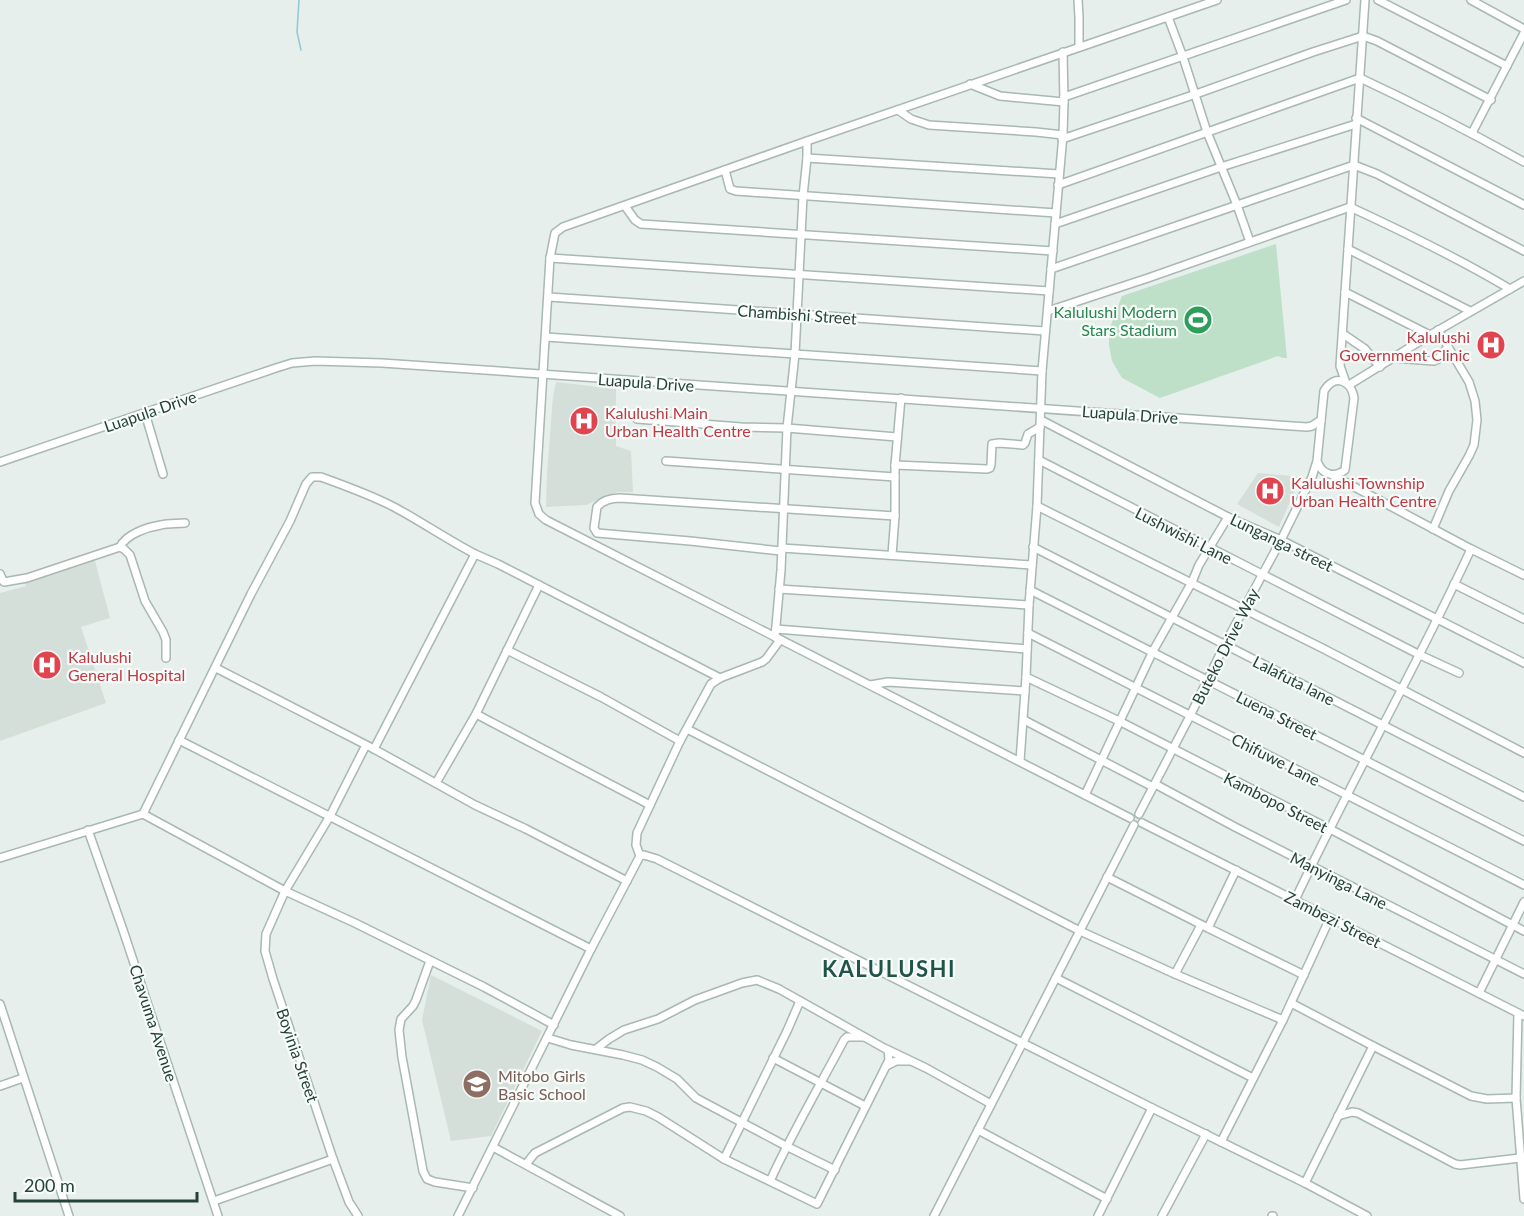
<svg xmlns="http://www.w3.org/2000/svg" width="1524" height="1216" font-family="Lato,sans-serif">
<style>
.built{fill:#d4dfda}
.green{fill:#bfe0c8}
.lines{fill:none;stroke-linecap:round;stroke-linejoin:round}
.stream{stroke:#8ec9d4;stroke-width:1.5}
.minor-casing{stroke:#a8b8b2;stroke-width:10}
.minor{stroke:#fff;stroke-width:7}
.labels{text-anchor:middle;dominant-baseline:central;stroke-width:4.5;stroke-linejoin:round;paint-order:stroke}
.leisure-label{font-size:16px;fill:#27864d;stroke:#f7fbf9;text-anchor:end}
.street-label{font-size:16px;fill:#24423a;stroke:#f7fbf9}
.health-label{font-size:16px;fill:#be3a42;stroke:#f7fbf9;text-anchor:start}
.education-label{font-size:16px;fill:#785e54;stroke:#f7fbf9;text-anchor:start}
.district-label{font-size:22px;font-weight:bold;letter-spacing:1.5px;fill:#1f5548;stroke:#f7fbf9}
</style>
<rect width="100%" height="100%" fill="#e6efeb"/>
<g class="built">
<path d="M556 382 616 389V446L631 451 633 492H617L586 505 546 507 547 474 553 396Z"/>
<path d="M1258 473 1301 477 1279 527 1237 504Z"/>
<path d="M94 557 110 618 81 627 106 703 0 741V593L26 586 24 581Z"/>
<path d="M431 975 542 1031 491 1136 451 1141 422 1020Z"/>
</g>
<path class="green" d="M1276 244 1287 358H1283L1278 356 1160 398 1122 378 1112 361 1109 345V330L1122 296Z"/>
<g class="lines">
<path class="stream" d="M299 0 297 32 301 50"/>
<g class="minor-casing">
<g id="minor">
<path d="M1078 0 1079 17V47"/>
<path d="M1378 0 1507 66"/>
<path d="M1471 0 1524 29"/>
<path d="M1168 17 1183 57 1207 132 1237 205 1250 242"/>
<path d="M970 84 1000 96 1064 102"/>
<path d="M1064 97 1346 0"/>
<path d="M898 110 911 119 929 125 1036 132 1063 135"/>
<path d="M1356 118 1524 205"/>
<path d="M1472 133 1524 33"/>
<path d="M1062 139 1196 94 1313 52 1363 36 1377 41 1491 100"/>
<path d="M807 158 1059 174"/>
<path d="M725 170 730 189 736 191 1056 213"/>
<path d="M1058 185 1360 78C1416 104 1470 132 1524 162"/>
<path d="M625 206 635 220 641 224 1053 251"/>
<path d="M1055 224 1221 167 1356 124"/>
<path d="M1348 249 1470 311"/>
<path d="M550 258 1049 291"/>
<path d="M1051 269 1354 165 1377 174 1524 251"/>
<path d="M1345 292 1430 335"/>
<path d="M549 297 1045 331"/>
<path d="M1048 311 1148 278 1350 207C1404 232 1458 258 1510 289"/>
<path d="M1343 334 1365 349 1380 367"/>
<path d="M546 337 1042 371"/>
<path d="M1394 358 1434 361 1438 359 1448 347"/>
<path d="M1346 383 1340 366 1365 0"/>
<path d="M1349 385 1430 335 1524 281"/>
<path d="M145 413 163 474"/>
<path d="M637 419 741 427 787 428 897 437"/>
<path d="M1041 420 1228 517 1281 540 1524 663"/>
<path d="M1039 460 1420 655 1459 673"/>
<path d="M666 461 895 477"/>
<path d="M0 462 276 368 292 363 315 361 382 363 1307 427 1312 426 1321 420"/>
<path d="M895 465 987 469 990 468 991 465 992 444 999 443 1023 445 1025 443 1028 434 1040 427"/>
<path d="M1332 475 1471 549 1524 575"/>
<path d="M1037 506 1322 648 1524 753"/>
<path d="M1433 529 1449 491 1469 456 1474 445 1477 420 1475 401 1469 382 1438 330"/>
<path d="M120 547C126 534 148 527 161 525 169 523 177 524 185 523"/>
<path d="M1033 547 1524 797"/>
<path d="M782 548 1032 565"/>
<path d="M781 551 690 541 597 533 594 528 597 507C603 500 611 498 620 498L895 516"/>
<path d="M892 555 895 516V465L901 398"/>
<path d="M0 574 3 581 4 582 27 578 120 547 124 549 130 555 145 601 163 632 166 640V658"/>
<path d="M1454 584 1524 619"/>
<path d="M779 589 1029 605"/>
<path d="M1030 590 1524 841"/>
<path d="M776 629 1027 649"/>
<path d="M1028 633 1524 885"/>
<path d="M775 637 781 570 787 428 795 354 803 196 807 158V141"/>
<path d="M507 650 601 697 680 741"/>
<path d="M216 668 374 749 475 805 526 829 627 881"/>
<path d="M1026 677 1119 721 1330 829 1524 931"/>
<path d="M870 685 888 682 1025 691"/>
<path d="M476 714 650 805"/>
<path d="M1024 720 1153 787"/>
<path d="M687 729 1080 931 1175 974 1283 1020"/>
<path d="M179 740 591 949"/>
<path d="M374 749 475 554 498 564 720 678"/>
<path d="M1020 761 1026 677 1029 605 1037 506 1042 371 1063 135 1064 102 1063 52"/>
<path d="M436 783 476 714 539 585"/>
<path d="M1155 784 1235 827 1524 974"/>
<path d="M1085 795 1153 651 1192 582 1199 565 1228 517"/>
<path d="M143 814 251 594 290 521 306 484 312 477H321C346 486 371 495 394 507 422 522 448 540 475 554"/>
<path d="M1139 814 1190 716 1225 644 1281 540 1312 477 1317 461 1324 391C1334 374 1351 379 1354 398L1345 470C1334 478 1322 475 1317 461"/>
<path d="M1130 818 546 520 539 514 535 503 550 258 555 233 563 227 807 141 1217 0"/>
<path d="M1142 823 1524 1016"/>
<path d="M88 830 123 930 218 1216"/>
<path d="M640 856 644 855 657 859 1152 1108 1305 1183 1367 1216"/>
<path d="M0 858 143 814 285 891 355 923 484 987 554 1025"/>
<path d="M1107 877 1208 928 1236 870"/>
<path d="M1295 900C1351 781 1416 668 1471 549"/>
<path d="M1208 928 1304 975"/>
<path d="M430 961 416 1000 413 1006 401 1019 399 1030 402 1057 423 1171 427 1179 435 1182 473 1188"/>
<path d="M1175 974 1201 925"/>
<path d="M1056 978 1253 1078"/>
<path d="M1479 993 1524 902"/>
<path d="M1291 1003 1373 1046 1471 1096 1487 1099 1516 1098"/>
<path d="M0 1004 69 1216"/>
<path d="M1518 1013 1516 1098 1524 1199"/>
<path d="M548 1038 571 1045 623 1055 642 1060 657 1067 677 1079 696 1098 786 1146 835 1170"/>
<path d="M596 1049 609 1039 624 1030 658 1019 695 1000 742 983 757 980 779 989 884 1048 926 1068 991 1104"/>
<path d="M773 1058 865 1106"/>
<path d="M886 1066 896 1061H909"/>
<path d="M0 1086 23 1078"/>
<path d="M1338 1116 1352 1112 1358 1113 1455 1164 1460 1165 1520 1158"/>
<path d="M978 1130 1107 1199"/>
<path d="M1221 1142 1283 1020 1330 918"/>
<path d="M493 1147 620 1216"/>
<path d="M724 1159 787 1031 800 1001"/>
<path d="M526 1164 535 1153 623 1108 630 1107 646 1111 658 1117 724 1159 817 1204 889 1060 888 1050"/>
<path d="M770 1181C792 1133 819 1087 844 1040L847 1037H864"/>
<path d="M1305 1183 1373 1046"/>
<path d="M214 1201 333 1159"/>
<path d="M358 1216 349 1202 333 1159 273 979 265 951 266 934 285 891 330 816 366 745"/>
<path d="M458 1216 591 949 640 856 636 845 637 833 680 741 711 684 720 678 762 662 766 659 780 640"/>
<path d="M934 1216 1134 825"/>
<path d="M1098 1216 1152 1108"/>
<path d="M1162 1216 1206 1134"/>
<path d="M1272 1216H1273"/>
</g>
</g>
<use href="#minor" class="minor"/>
</g>
<defs>
<g id="stadium-disc" transform="scale(1.5)"><circle r="9.5" fill="#2e9e5b" stroke="#f7fbf9"/><path d="M0-5a6.5 5 0 1 0 0 10a6.5 5 0 1 0 0-10ZM-3.5-1.8h7v3.6h-7Z" fill="#fff"/></g>
<g id="hospital-disc" transform="scale(1.5)"><circle r="9.5" fill="#e0444e" stroke="#f7fbf9"/><path d="M-5-5h3v3.5h4V-5h3V5h-3V1.5h-4V5h-3Z" fill="#fff"/></g>
<g id="school-disc" transform="scale(1.5)"><circle r="9.5" fill="#8d6e63" stroke="#f7fbf9"/><path d="M0-5L7-2L0 1L-7-2ZM-4 1L0 2.5L4 1V4Q0 6-4 4Z" fill="#fff"/></g>
</defs>
<g fill-rule="evenodd">
<use href="#stadium-disc" x="1198" y="320"/>
<use href="#hospital-disc" x="1491" y="345"/>
<use href="#hospital-disc" x="584" y="421"/>
<use href="#hospital-disc" x="1270" y="491"/>
<use href="#hospital-disc" x="47" y="665"/>
<use href="#school-disc" x="477" y="1084"/>
</g>
<g class="labels">
<g class="leisure-label">
<text x="1177" y="311">Kalulushi Modern<tspan x="1177" dy="18">Stars Stadium</tspan></text>
</g>
<g class="street-label">
<text transform="translate(797 314) rotate(4)">Chambishi Street</text>
<text transform="translate(646 382) rotate(4)">Luapula Drive</text>
<text transform="translate(150 411) rotate(-19)">Luapula Drive</text>
<text transform="translate(1130 414) rotate(4)">Luapula Drive</text>
<text transform="translate(1184 535) rotate(27)">Lushwishi Lane</text>
<text transform="translate(1282 542) rotate(26)">Lunganga street</text>
<text transform="translate(1225 646) rotate(-63)">Buteko Drive Way</text>
<text transform="translate(1294 680) rotate(27)">Lalafuta lane</text>
<text transform="translate(1277 715) rotate(27)">Luena Street</text>
<text transform="translate(1276 759) rotate(27)">Chifuwe Lane</text>
<text transform="translate(1276 802) rotate(27)">Kambopo Street</text>
<text transform="translate(1339 880) rotate(27)">Manyinga Lane</text>
<text transform="translate(1333 919) rotate(27)">Zambezi Street</text>
<text transform="translate(154 1023) rotate(72)">Chavuma Avenue</text>
<text transform="translate(298 1055) rotate(71)">Boyinia Street</text>
</g>
<g class="health-label">
<text x="1470" y="336" text-anchor="end">Kalulushi<tspan x="1470" dy="18">Government Clinic</tspan></text>
<text x="605" y="412">Kalulushi Main<tspan x="605" dy="18">Urban Health Centre</tspan></text>
<text x="1291" y="482">Kalulushi Township<tspan x="1291" dy="18">Urban Health Centre</tspan></text>
<text x="68" y="656">Kalulushi<tspan x="68" dy="18">General Hospital</tspan></text>
</g>
<g class="education-label">
<text x="498" y="1075">Mitobo Girls<tspan x="498" dy="18">Basic School</tspan></text>
</g>
<g class="district-label">
<text x="889" y="968">KALULUSHI</text>
</g>
</g>
<path d="M15 1192v9h182v-9" fill="none" stroke="#24423a" stroke-width="3"/>
<text x="24" y="1192" font-size="18" fill="#24423a" stroke="#f7fbf9" stroke-width="4.5" paint-order="stroke">200 m</text>
</svg>
